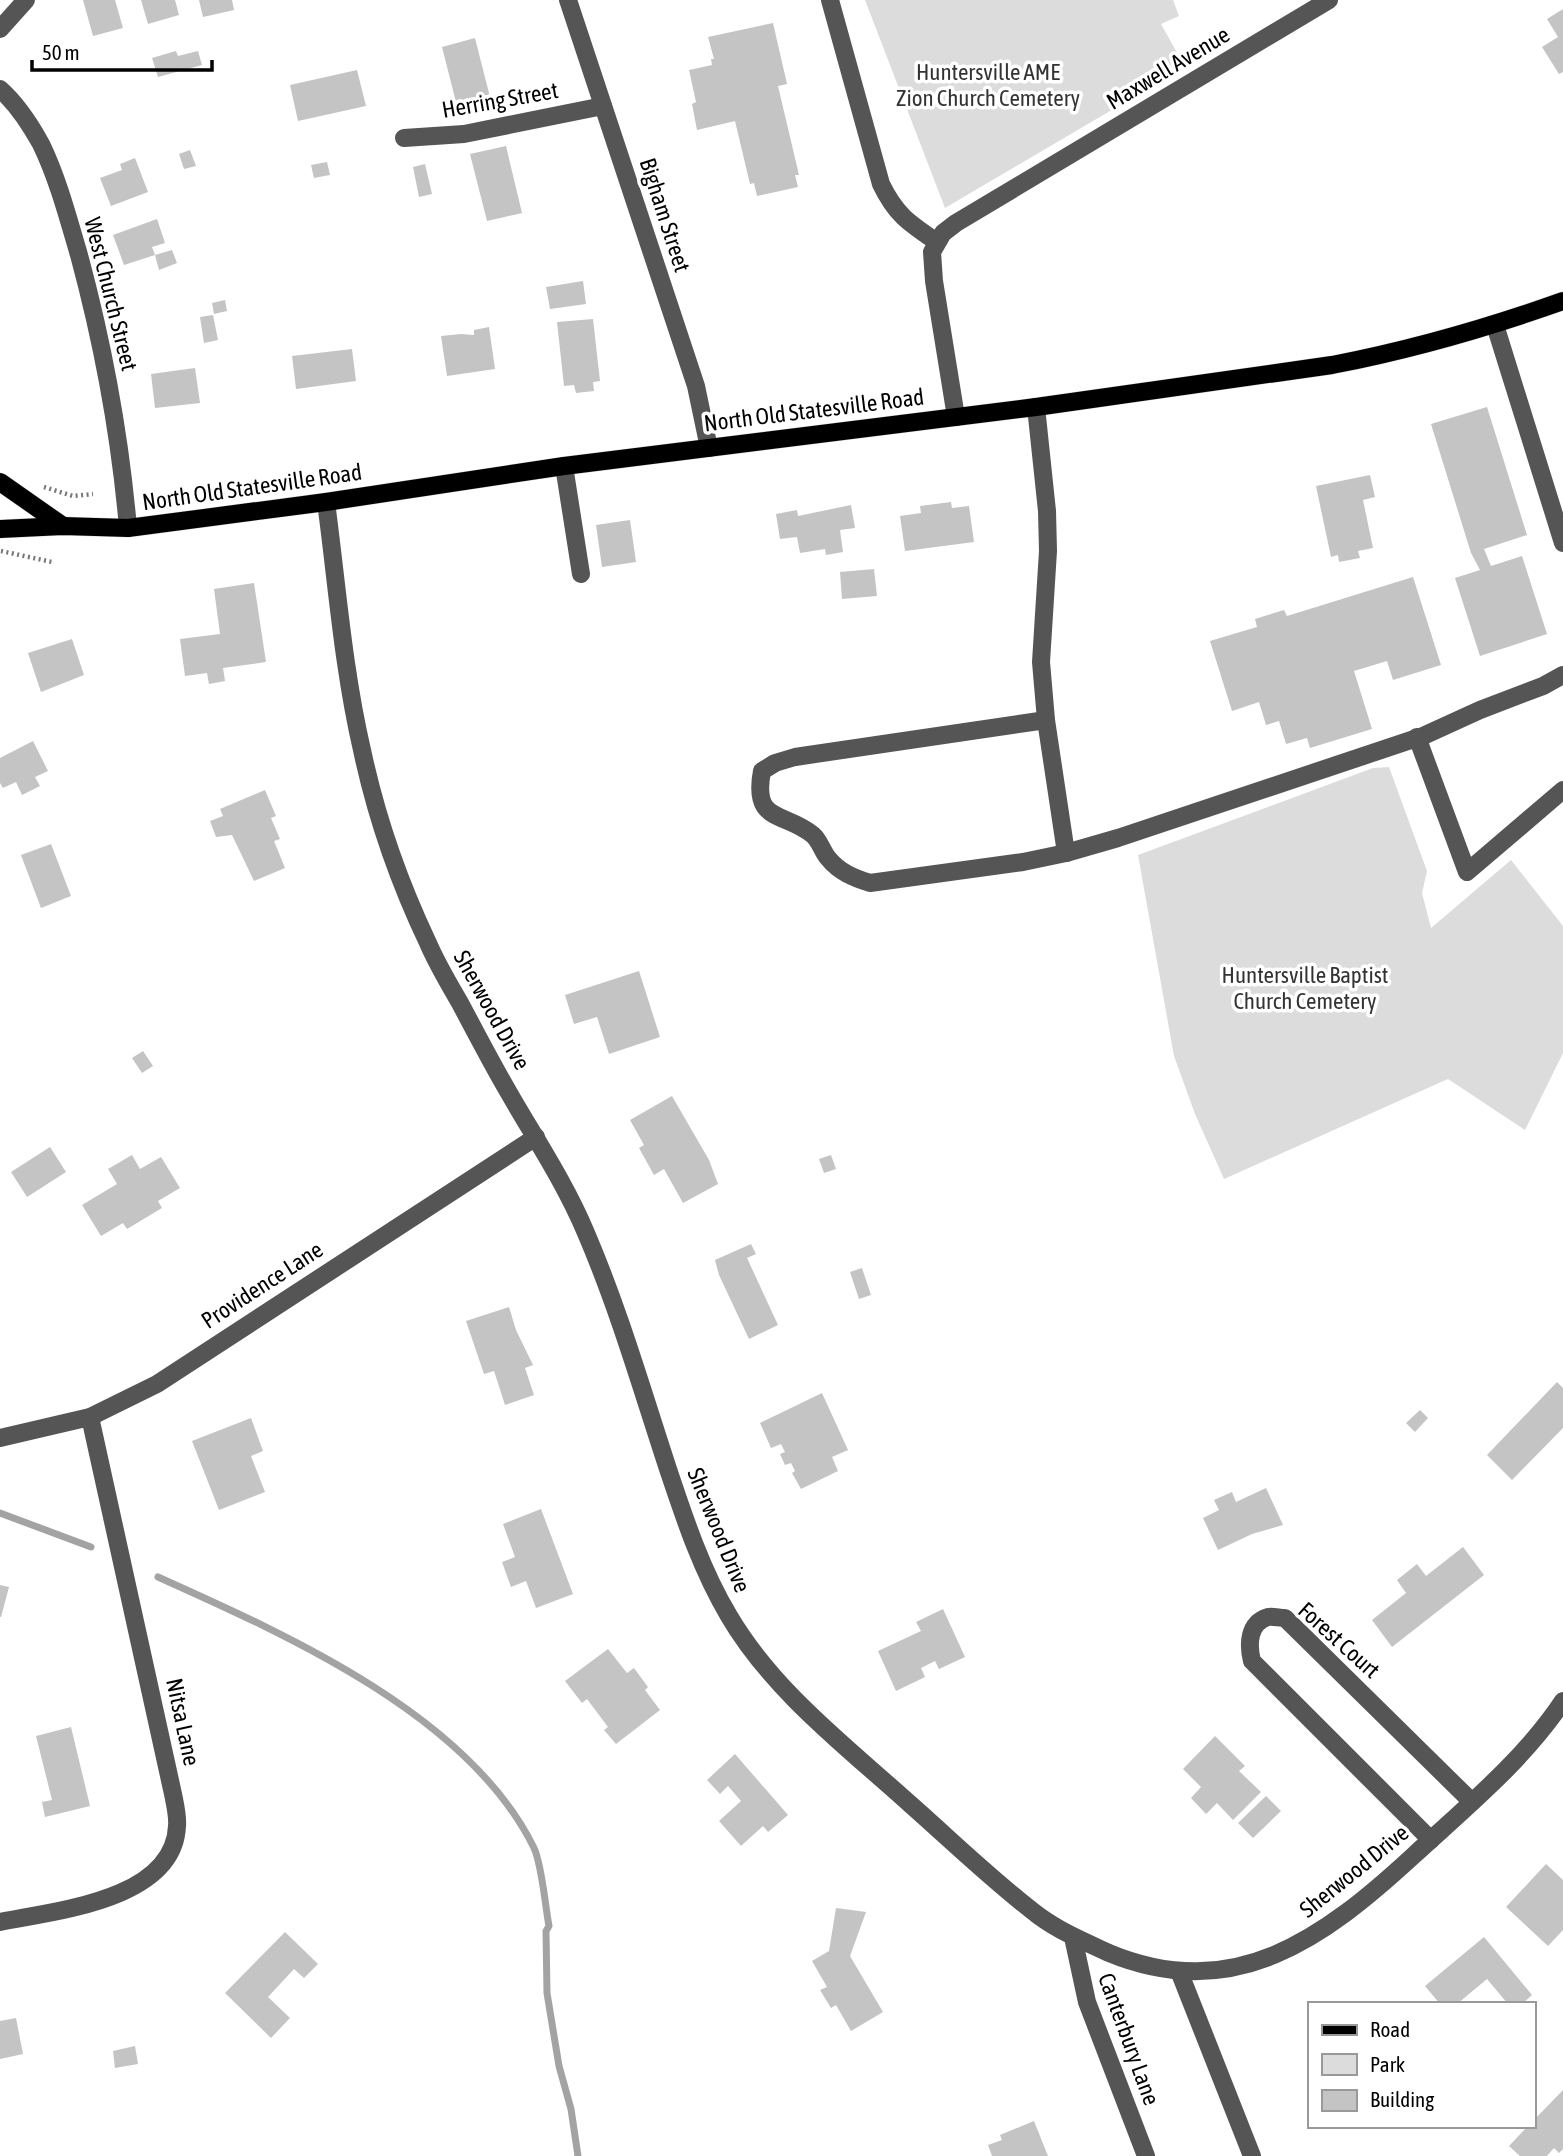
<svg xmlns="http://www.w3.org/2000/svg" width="1563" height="2156" font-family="'Asap Condensed',sans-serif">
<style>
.green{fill:#dcdcdc}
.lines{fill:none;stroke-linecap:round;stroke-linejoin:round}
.stream{stroke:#a3a3a3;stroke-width:7}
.building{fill:#c4c4c4}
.major-casing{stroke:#dbdbdb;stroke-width:19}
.path{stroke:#777;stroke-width:4.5;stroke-dasharray:2 3.5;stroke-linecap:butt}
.minor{stroke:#555;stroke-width:18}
.major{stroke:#000;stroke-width:18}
.labels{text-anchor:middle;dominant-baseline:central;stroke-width:7;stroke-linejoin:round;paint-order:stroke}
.street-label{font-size:23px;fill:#000;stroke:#fff}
.park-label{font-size:23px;fill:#333;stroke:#fff}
</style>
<rect width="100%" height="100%" fill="#fff"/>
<g class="green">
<path d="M865 0H1173L1179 16 1161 24 1185 67 945 208Z"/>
<path d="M1389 767 1427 871 1422 893 1431 928 1511 860 1563 926V1053L1525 1130 1448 1079 1224 1179 1195 1114 1174 1056 1138 855 1373 768Z"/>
</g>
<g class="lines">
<g class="stream">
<path d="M0 1513 91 1547"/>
<path d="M158 1577C287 1635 469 1715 534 1848 542 1865 545 1905 549 1926L546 1931 547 1993 559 2066 571 2109 578 2156"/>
</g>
</g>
<g class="building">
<path d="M83 0H115L123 28 93 36Z"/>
<path d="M141 0H175L179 15 148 24Z"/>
<path d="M199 0H232L234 10 203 17Z"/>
<path d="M1563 9V72L1559 74 1542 47 1558 37 1547 19Z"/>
<path d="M773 23 787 84 778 86 799 175H795L798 187 757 196 754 183 750 184 735 121 697 130 692 104 696 102 689 70 712 65 711 59H714L708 37Z"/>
<path d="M475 38 492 105 459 114 442 47Z"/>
<path d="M176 51 178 56 198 51 202 65 158 77 152 58Z"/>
<path d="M357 70 366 106 298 121 290 85Z"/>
<path d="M506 146 522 213 487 221 470 154Z"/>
<path d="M190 150 196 166 184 169 179 154Z"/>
<path d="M135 158 148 192 111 206 100 178 122 170 120 164Z"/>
<path d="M327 162 330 175 314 178 311 165Z"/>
<path d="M425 164 432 194 419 197 413 167Z"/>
<path d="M157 219 165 243 152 247 155 255 172 250 177 263 159 270 155 255 124 265 113 235Z"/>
<path d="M583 281 586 304 550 309 546 287Z"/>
<path d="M225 300 227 311 214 314 212 303Z"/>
<path d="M213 315 218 340 204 343 200 317Z"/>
<path d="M593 319 600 381 593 382 594 391 576 393 574 385 564 386 557 322Z"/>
<path d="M489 327 495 369 447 376 441 336 461 334 474 335V330Z"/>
<path d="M352 349 356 381 296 389 292 356Z"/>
<path d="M195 368 200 403 155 408 151 374Z"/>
<path d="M1487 407 1527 535 1484 549 1491 566 1522 556 1547 634 1480 656 1455 578 1480 570 1471 553 1431 424Z"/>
<path d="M1370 475 1375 497 1363 500 1373 548 1358 551 1360 558 1339 562 1338 555 1331 557 1316 486Z"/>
<path d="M951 502 952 508 969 506 974 542 905 551 900 516 921 513 920 506Z"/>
<path d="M851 505 855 528 840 530 843 552 826 555 825 549 800 553 797 537 780 539 776 514 797 510 798 516Z"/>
<path d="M630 520 636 562 602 567 596 525Z"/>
<path d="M874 569 877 596 842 599 840 572Z"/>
<path d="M1413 577 1441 665 1393 680 1387 661 1354 671 1372 729 1310 748 1307 738 1286 744 1279 721 1266 725 1259 702 1232 711 1210 641 1257 627 1255 619 1284 610 1287 616Z"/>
<path d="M254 583 266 662 223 668 225 681 209 684 207 673 185 676 180 639 220 634 214 589Z"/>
<path d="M72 639 84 675 41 692 28 653Z"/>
<path d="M33 741 48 771 35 777 40 786 22 795 16 782 3 788 0 783V758Z"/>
<path d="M265 790 276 816 271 818 280 839 274 841 285 868 254 881 232 835 216 837 210 821 223 816 220 809Z"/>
<path d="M51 844 71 896 41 908 21 855Z"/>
<path d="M639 971 660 1037 609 1054 597 1017 574 1024 565 995Z"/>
<path d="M143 1051 153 1066 142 1073 132 1058Z"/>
<path d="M672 1096 709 1160 718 1184 683 1203 664 1169 654 1175 639 1148 644 1145 630 1120Z"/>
<path d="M50 1147 66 1172 27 1197 11 1172Z"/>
<path d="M132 1155 140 1169 161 1157 180 1188 158 1201 162 1208 127 1229 123 1223 101 1236 82 1205 117 1184 108 1169Z"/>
<path d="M831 1155 836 1169 824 1173 819 1159Z"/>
<path d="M751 1244 756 1254 747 1258 778 1325 749 1339 719 1275 715 1260Z"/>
<path d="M862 1268 871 1295 859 1299 850 1272Z"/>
<path d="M509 1307 516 1330 533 1365 525 1368 534 1395 505 1405 494 1371 484 1374 466 1321Z"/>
<path d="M1557 1382 1563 1388V1428L1512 1480 1487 1455Z"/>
<path d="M822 1393 848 1450 832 1457 838 1471 801 1489 792 1473 795 1471 791 1463 785 1465 780 1454 785 1452 781 1444 771 1448 760 1423Z"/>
<path d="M1420 1410 1428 1418 1415 1432 1406 1423Z"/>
<path d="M251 1418 263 1451 251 1456 265 1492 219 1510 192 1441Z"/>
<path d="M1266 1488 1283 1525 1252 1534 1218 1550 1203 1518 1219 1510 1214 1500 1232 1492 1236 1502Z"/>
<path d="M541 1509 573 1594 536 1608 526 1581 511 1587 502 1562 515 1557 503 1524Z"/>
<path d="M1463 1547 1484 1575 1392 1647 1372 1620 1406 1593 1397 1580 1417 1564 1426 1576Z"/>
<path d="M0 1585 9 1587 1 1617H0Z"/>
<path d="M943 1609 965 1657 939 1669 935 1661 921 1668 925 1677 896 1691 878 1651 921 1631 916 1622Z"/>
<path d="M608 1649 627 1673 634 1668 648 1687 645 1690 660 1710 616 1744 604 1730 608 1727 587 1699 582 1703 565 1681Z"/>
<path d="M71 1727 90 1806 45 1817 42 1802 52 1800 36 1736Z"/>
<path d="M1215 1736 1245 1766 1239 1771 1261 1792 1233 1820 1217 1803 1206 1814 1191 1798 1201 1787 1183 1769Z"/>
<path d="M735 1754 788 1815 768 1832 763 1826 741 1846 719 1821 741 1801 728 1786 720 1794 707 1780Z"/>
<path d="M1266 1796 1281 1811 1253 1838 1238 1823Z"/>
<path d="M1546 1864 1563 1880V1930L1548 1946 1506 1907Z"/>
<path d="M836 1908 866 1912 850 1956 883 2012 851 2031 836 2005 831 2008 820 1990 827 1987 812 1961 829 1951Z"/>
<path d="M285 1932 318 1964 304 1978 294 1969 268 1997 290 2018 271 2038 225 1993Z"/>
<path d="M1484 1937 1532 1995 1522 2004H1508L1487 1979 1457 2004H1440L1425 1986Z"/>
<path d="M16 2018 23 2054 0 2059V2021Z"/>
<path d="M135 2046 138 2064 115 2068 113 2051Z"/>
<path d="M1563 2090V2149L1559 2153 1554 2148 1547 2156H1520L1509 2146 1528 2126H1533V2121Z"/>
<path d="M1034 2121 1048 2156H992L988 2145 1002 2140 1000 2135Z"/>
</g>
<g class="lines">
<g class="major-casing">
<g id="major">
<path d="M0 482 63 526"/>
<path d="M0 529 63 526 128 528 326 502 564 466 1036 407 1332 365C1410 350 1487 328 1563 301"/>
</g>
</g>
<g class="path">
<path d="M44 487 73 496 93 494"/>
<path d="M1 551 52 562"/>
</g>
<g class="minor">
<path d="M568 0 696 386 709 448"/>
<path d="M830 0 881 184C896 215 909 223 937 242"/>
<path d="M0 29 26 0"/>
<path d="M0 89C17 104 30 124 41 144 58 179 68 218 79 255 103 344 120 436 128 528"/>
<path d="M404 138 464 134 603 106"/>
<path d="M1495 325 1563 543"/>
<path d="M1036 407 1047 511 1048 551 1041 662 1046 720 1066 853 1118 838 1423 736 1480 710 1543 686 1563 675"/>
<path d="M956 417 934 281 932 252 943 233 956 223 1329 0"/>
<path d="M564 466 581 574"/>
<path d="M326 502C337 584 343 668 362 750 376 816 399 882 428 943 437 964 449 984 460 1003 476 1033 492 1064 509 1093 536 1140 565 1183 586 1233 619 1310 642 1390 668 1469 685 1520 702 1571 729 1616 773 1691 847 1747 910 1804 952 1841 994 1882 1039 1916 1061 1932 1085 1942 1109 1953 1234 2005 1324 1938 1413 1856 1465 1808 1524 1760 1563 1701"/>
<path d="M1046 720 795 757 775 763 762 771C752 824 784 811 813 835 820 841 822 851 828 858 839 872 854 878 870 883L1023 862 1066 853"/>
<path d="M1417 737 1467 872 1563 790"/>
<path d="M0 1438 90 1417 157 1384 536 1137"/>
<path d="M1431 1840 1252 1661C1248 1645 1248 1623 1268 1617 1272 1616 1280 1618 1285 1618L1472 1802"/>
<path d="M0 1922C55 1911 174 1900 177 1826 178 1816 175 1804 173 1794L90 1417"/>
<path d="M1073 1937 1087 2002 1146 2156"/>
<path d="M1179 1971 1252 2156"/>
</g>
<use href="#major" class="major"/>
</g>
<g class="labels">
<g class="street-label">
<text transform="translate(1168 68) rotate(-31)">Maxwell Avenue</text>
<text transform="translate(500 100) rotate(-10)">Herring Street</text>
<text transform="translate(665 215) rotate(72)">Bigham Street</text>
<text transform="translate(111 294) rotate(76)">West Church Street</text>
<text transform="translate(814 410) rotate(-7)">North Old Statesville Road</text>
<text transform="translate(252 487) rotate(-8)">North Old Statesville Road</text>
<text transform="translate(492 1010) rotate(61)">Sherwood Drive</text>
<text transform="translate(262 1285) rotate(-33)">Providence Lane</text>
<text transform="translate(719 1530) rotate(68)">Sherwood Drive</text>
<text transform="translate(1339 1640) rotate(42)">Forest Court</text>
<text transform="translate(183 1722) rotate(78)">Nitsa Lane</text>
<text transform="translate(1354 1871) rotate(-39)">Sherwood Drive</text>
<text transform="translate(1129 2039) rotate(70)">Canterbury Lane</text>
</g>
<g class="park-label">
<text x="988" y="72">Huntersville AME<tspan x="988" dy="26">Zion Church Cemetery</tspan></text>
<text x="1305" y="975">Huntersville Baptist<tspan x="1305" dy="26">Church Cemetery</tspan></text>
</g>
</g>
<rect x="1308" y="2002" width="228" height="126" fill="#ffffff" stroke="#999999" stroke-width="2"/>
<rect x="1322" y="2025" width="35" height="10" fill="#000000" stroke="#999999" stroke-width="2"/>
<text x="1370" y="2037" font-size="21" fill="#000000">Road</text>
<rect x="1322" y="2054" width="35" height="21" fill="#dcdcdc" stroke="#999999" stroke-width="2"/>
<text x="1370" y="2072" font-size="21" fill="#000000">Park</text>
<rect x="1322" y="2090" width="35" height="21" fill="#c4c4c4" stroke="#999999" stroke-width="2"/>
<text x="1370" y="2107" font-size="21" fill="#000000">Building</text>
<path d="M32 60v10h180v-10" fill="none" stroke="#000000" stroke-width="3.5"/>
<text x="42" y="60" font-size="21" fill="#000000" stroke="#ffffff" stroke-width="5" paint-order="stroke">50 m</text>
</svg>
